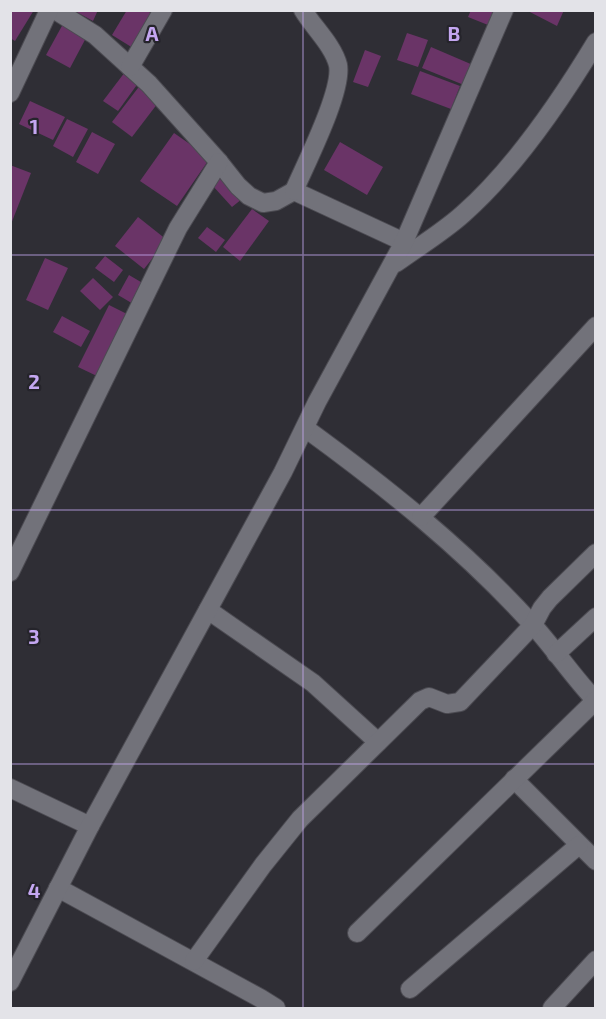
<svg xmlns="http://www.w3.org/2000/svg" width="606" height="1019" font-family="'Exo 2',sans-serif">
<style>
.building{fill:#6a3467}
.lines{fill:none;stroke-linecap:round;stroke-linejoin:round}
.minor-casing{stroke:#4c4b52;stroke-width:20}
.minor{stroke:#72727a;stroke-width:18}
.grid{fill:none;stroke:#c4a7f1;stroke-width:1.5;stroke-opacity:0.55}
.grid-label{font-size:20px;text-anchor:middle;font-weight:bold;fill:#c4a7f1;stroke:#25242b;stroke-width:4.5;stroke-linejoin:round;paint-order:stroke}
</style>
<rect width="100%" height="100%" fill="#2f2e35"/>
<g class="building">
<path d="M10 10H34L15 41 10 38Z"/>
<path d="M73 10H98L93 21Z"/>
<path d="M127 10H146L154 15 133 48 112 35Z"/>
<path d="M471 10H494L488 25 468 17Z"/>
<path d="M526 10H564L557 26Z"/>
<path d="M63 24 87 36 70 68 46 55Z"/>
<path d="M407 33 428 40 418 67 397 60Z"/>
<path d="M431 47 473 65 464 85 422 68Z"/>
<path d="M365 50 381 56 368 87 353 82Z"/>
<path d="M420 71 460 86 451 109 411 94Z"/>
<path d="M125 72 139 82 118 111 103 101Z"/>
<path d="M141 84 161 99 132 137 112 122Z"/>
<path d="M30 101 65 117 53 140 19 124Z"/>
<path d="M67 119 88 129 73 157 53 146Z"/>
<path d="M92 132 115 144 98 174 76 162Z"/>
<path d="M174 133 210 158 177 206 140 181Z"/>
<path d="M340 142 383 167 367 195 324 170Z"/>
<path d="M10 165 31 173 11 224H10Z"/>
<path d="M221 177 242 199 232 207 212 185Z"/>
<path d="M252 209 269 221 240 261 223 247Z"/>
<path d="M138 217 167 240 144 269 115 246Z"/>
<path d="M207 227 225 240 216 252 198 238Z"/>
<path d="M105 256 123 270 114 282 95 268Z"/>
<path d="M45 258 68 268 48 310 26 300Z"/>
<path d="M129 275 146 285 135 305 118 295Z"/>
<path d="M93 278 113 297 100 310 80 291Z"/>
<path d="M109 305 129 315 99 377 78 367Z"/>
<path d="M62 316 90 331 81 347 53 332Z"/>
</g>
<g class="lines">
<g class="minor-casing">
<g id="minor">
<path d="M55 10 95 35 149 84 219 162 238 186 249 196 263 203 276 201 294 191 404 242"/>
<path d="M130 67 163 10"/>
<path d="M10 93 49 10"/>
<path d="M294 191C305 165 343 91 338 65 333 45 313 27 303 10"/>
<path d="M396 263C418 247 443 232 463 214 514 169 561 100 596 42"/>
<path d="M305 428C386 487 464 549 532 624 554 648 573 677 596 701"/>
<path d="M421 517 596 326"/>
<path d="M10 572 178 228 219 162"/>
<path d="M208 610 313 683 378 742"/>
<path d="M556 654 596 617"/>
<path d="M514 779 596 861"/>
<path d="M10 788 90 826"/>
<path d="M58 888 260 998 276 1008"/>
<path d="M357 933 595 701"/>
<path d="M194 961 263 865 300 819 420 701 429 697 447 704 460 702 533 625 542 608 550 598 596 553"/>
<path d="M10 982 90 826 283 472 317 402 404 242 504 10"/>
<path d="M410 989 579 845"/>
<path d="M552 1008 596 960"/>
</g>
</g>
<use href="#minor" class="minor"/>
</g>
<path class="grid" d="M303 10V1008M10 255H596M10 510H596M10 764H596"/>
<g class="grid-label">
<text x="152" y="41">A</text>
<text x="454" y="41">B</text>
<text x="34" y="134">1</text>
<text x="34" y="389">2</text>
<text x="34" y="644">3</text>
<text x="34" y="898">4</text>
</g>
<rect width="606" height="1019" fill="none" stroke="#e3e3e8" stroke-width="24"/>
</svg>
